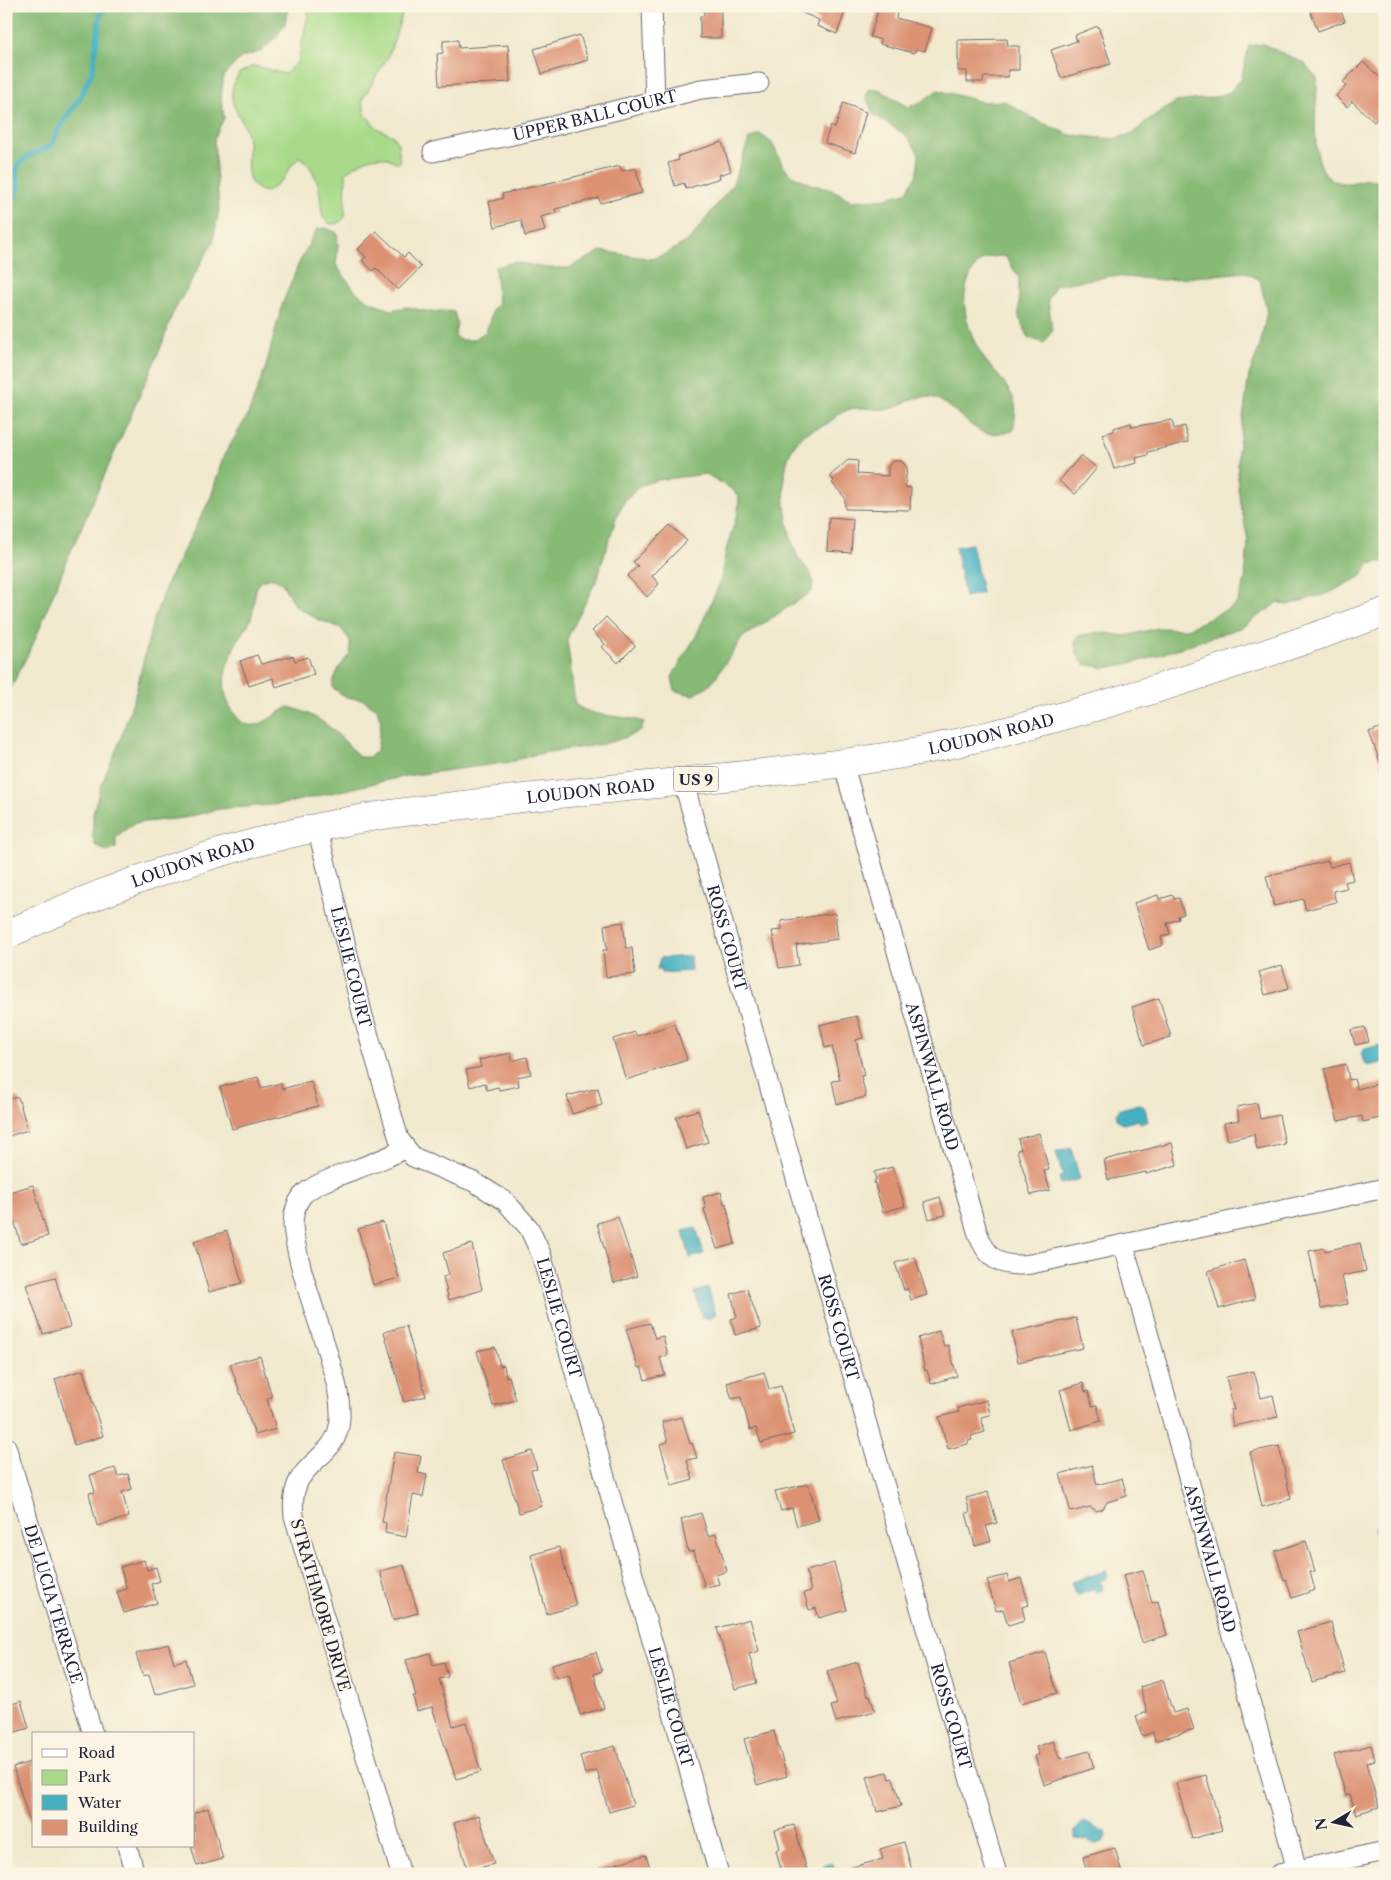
<svg xmlns="http://www.w3.org/2000/svg" width="1391" height="1880" font-family="'Libre Caslon Text',serif">
<style>
.green{fill:#a8da89;stroke:#657e62}
.forest{fill:#86ba75;stroke:#546e58;fill-rule:evenodd}
.water{fill:#44b0c1;stroke:#33697e}
.lines{fill:none;stroke-linecap:round;stroke-linejoin:round}
.stream{stroke:#44b0c1;stroke-width:5.5}
.building{fill:#dc9172}
.street-casing{stroke:#6a686e;stroke-width:21}
.primary-casing{stroke:#6a686e;stroke-width:29}
.street{stroke:#fff;stroke-width:19}
.primary{stroke:#fff;stroke-width:28}
.labels{text-anchor:middle;dominant-baseline:central;stroke-width:4;stroke-linejoin:round;paint-order:stroke}
.shield{fill:#fcf5e5;stroke:#63616e;stroke-width:1}
.shield-label{font-size:15px;font-weight:bold;fill:#22223b}
.street-label{font-size:16px;fill:#22223b;stroke:#fcf5e5}
</style>
<rect width="100%" height="100%" fill="#fcf5e5"/>
<filter id="ink" filterUnits="userSpaceOnUse"><feTurbulence type="fractalNoise" baseFrequency=".02" numOctaves="2"/><feDisplacementMap in="SourceGraphic" scale="10" xChannelSelector="R" yChannelSelector="G"/><feConvolveMatrix kernelMatrix="1 2 1 2 8 2 1 2 1" color-interpolation-filters="sRGB"/></filter>
<filter id="wash" filterUnits="userSpaceOnUse"><feTurbulence type="fractalNoise" baseFrequency=".0096" numOctaves="4" result="noise"/><feDisplacementMap in="SourceGraphic" scale="20" xChannelSelector="R" yChannelSelector="G"/><feGaussianBlur stdDeviation="1.12" result="paint"/><feColorMatrix in="noise" values="0 0 0 0 0 0 0 0 0 0 0 0 0 0 0 0 0 1.4 0 .05"/><feComposite in="paint" operator="in"/></filter>
<g filter="url(#wash)">
<rect width="100%" height="100%" fill="#f1e9ce"/>
<path class="green" d="M310 6H405L389 55 362 100 365 114 377 128 393 136 398 144 400 162 397 163C378 150 364 160 346 172L345 217 339 223 330 224 323 218C318 192 323 179 301 157L293 163 283 179 267 192C260 191 254 188 251 182 243 166 252 148 246 131 242 117 230 108 232 91 232 85 237 78 239 73L254 66 285 74 298 61Z"/>
<g class="forest">
<path d="M6 6H288L285 24 275 38 262 51 242 57 224 75 221 97 224 118 214 139 219 209 213 242 172 315 161 347 67 560 34 642 6 697Z"/>
<path d="M1263 44 1304 63 1317 78C1318 103 1306 170 1335 181 1350 187 1357 179 1370 179 1374 180 1380 183 1385 184V561L1369 564 1362 576 1329 593 1287 605 1279 602 1242 627 1141 661 1105 668 1084 664C1076 655 1072 646 1078 636L1098 632 1125 636 1158 628 1187 629 1236 605 1245 581 1248 541 1238 489V452L1249 375 1260 346 1267 311 1260 280 1245 272 1163 280 1111 276 1056 285 1048 299 1052 331 1044 343 1029 338 1019 317V278L1005 256C985 257 981 257 971 274 957 301 968 332 983 357 992 370 1012 388 1015 404 1017 411 1014 423 1013 431 1003 433 992 435 983 432 966 426 949 399 929 397 914 395 905 404 893 408 879 412 861 405 847 410 839 413 832 421 825 425 818 428 810 430 804 435 774 456 784 520 795 550 802 570 818 570 811 592L743 637 711 684 693 695 675 691 672 677 696 636 720 583 726 550 738 512 739 497 730 488 706 474 658 480 641 485 626 499 617 515 597 579 567 639 575 704C593 719 621 714 644 722L641 730C601 753 552 745 511 762L406 776 283 804 219 809 184 818 134 823 116 837V848L107 852 95 845 93 838V813L101 785 118 746 135 696 153 621 167 583 211 497 223 457 248 415 266 366 282 305 299 263 317 229 326 228 337 233 338 245 336 265 356 292 369 301 391 310 407 307 430 312 454 311 457 323 455 334 459 340H472L486 332 493 309 498 303 495 267 515 262 547 268H569L601 251 651 259 668 253 691 238 733 184 749 139 760 134 772 143 783 166 792 175 813 185 833 190 852 201 881 199 906 193 917 174 919 154 907 136 873 114 866 96 870 89H878L908 107 923 101 938 90 982 102 1004 101 1036 120 1070 135 1114 139 1134 133 1144 123 1176 102 1210 98 1230 92 1241 79 1249 46ZM272 578 282 583 294 605 317 619 341 628 350 641V653L339 668 333 681V688L347 698 362 699 377 709 381 722 377 750 370 757H359C337 732 322 716 289 707 268 717 250 741 232 710 217 685 227 661 239 638 243 631 249 625 251 618 255 606 253 591 260 581Z"/>
</g>
<g class="water">
<path d="M972 544 982 593 965 597 955 547Z"/>
<path d="M690 956 691 971 661 973V969H657L660 958Z"/>
<path d="M1385 1044V1062L1368 1066 1364 1063 1361 1053 1364 1049Z"/>
<path d="M1140 1104 1145 1108 1148 1122 1140 1123 1139 1120 1123 1124 1118 1121 1116 1114 1120 1109Z"/>
<path d="M1071 1148 1080 1179 1061 1184 1059 1177 1063 1176 1056 1152Z"/>
<path d="M696 1228 704 1254 690 1258 683 1231Z"/>
<path d="M708 1288 716 1314 708 1319 707 1317 702 1318 695 1292Z"/>
<path d="M1385 1525V1554L1382 1555 1374 1528Z"/>
<path d="M1106 1571 1108 1578 1100 1581 1103 1590 1096 1593 1095 1589 1076 1596 1071 1582Z"/>
<path d="M1084 1822 1105 1832 1106 1837 1103 1842 1095 1844 1087 1840 1075 1839V1830Z"/>
<path d="M832 1863 840 1874H822L824 1866Z"/>
</g>
<g class="lines">
<path class="stream" d="M6 200C29 194 12 181 17 166L26 158 52 145 57 132 81 96 93 69 100 16 106 6"/>
</g>
<g id="blocks">
<g class="building">
<path d="M704 6H721V38H700V16H704Z"/>
<path d="M787 6H847L837 34 817 26 819 20Z"/>
<path d="M1308 6H1339L1345 21 1318 31Z"/>
<path d="M879 7 897 13 896 18 932 28 925 51 916 49 914 53 880 44 881 40 870 37Z"/>
<path d="M1098 26 1111 64 1061 78 1051 50 1077 41 1075 35Z"/>
<path d="M580 35 588 60 542 74 534 49Z"/>
<path d="M1007 39 1008 46H1019V70H1008V77H984L983 82H967V71H958V40Z"/>
<path d="M458 40 459 48 508 45 510 82 439 86 437 54 443 53V41Z"/>
<path d="M1363 62 1385 82V111L1374 122 1352 101 1347 107 1336 96 1347 85 1343 82Z"/>
<path d="M843 103 866 112 855 153 825 143 830 126 835 128Z"/>
<path d="M722 142 731 171 719 175 720 178 686 189 684 183 675 186 668 163 679 160 678 156Z"/>
<path d="M620 166 622 171 636 168 642 193 600 203 599 198 555 209 556 213 541 217 545 231 525 236 521 220 495 227 489 202 503 198 502 194Z"/>
<path d="M376 231 404 257 408 253 421 267 398 290 376 268 373 271 362 260 366 257 358 249Z"/>
<path d="M1172 420 1174 429 1185 426 1188 442 1148 452V455L1136 458 1137 463 1114 469 1102 434 1114 431V428L1131 423 1132 427Z"/>
<path d="M1081 455 1097 468 1075 494 1059 481Z"/>
<path d="M848 460 858 461 857 474 888 476V466L894 461H901L907 467 905 487 911 488 910 510 845 509V498L832 483 834 481 830 476Z"/>
<path d="M829 517 853 519 851 553 827 551Z"/>
<path d="M670 525 687 541 652 576 659 584 647 597 627 576 638 566 633 562Z"/>
<path d="M606 617 635 646 618 663 602 647 605 644 592 631Z"/>
<path d="M257 655 261 664 293 656 295 661 308 657 314 674 276 687 273 678 249 686 240 661Z"/>
<path d="M1385 726V770H1383L1369 732Z"/>
<path d="M1328 861 1330 867 1349 862 1353 880 1345 882 1347 888 1333 891 1336 902 1306 910 1303 899 1274 906 1266 876Z"/>
<path d="M1158 895 1159 899 1173 895 1174 899 1179 898 1184 914 1178 916 1179 919 1167 923 1170 934 1161 937 1163 945 1149 950 1134 903Z"/>
<path d="M835 913 838 939 796 945 799 965 779 968 772 931 782 930 781 921Z"/>
<path d="M623 922 626 948H632L635 974 606 977 603 950H607L604 925Z"/>
<path d="M1282 965 1289 988 1265 995 1259 972Z"/>
<path d="M1159 998 1171 1037 1144 1045 1132 1007Z"/>
<path d="M857 1016 863 1038 856 1040 864 1075 861 1076 866 1097 837 1104 832 1081 840 1080 832 1046 825 1048 820 1025Z"/>
<path d="M675 1024 687 1060 626 1080 613 1039 635 1032 637 1036Z"/>
<path d="M1365 1027 1369 1042 1355 1045 1351 1030Z"/>
<path d="M511 1053 512 1061 527 1057 531 1074 517 1077 519 1086 499 1090 498 1087 487 1090 485 1083 470 1087 466 1070 481 1067 479 1060Z"/>
<path d="M1346 1064 1349 1080 1354 1079 1357 1089 1385 1082V1117L1363 1122 1362 1116 1338 1121 1324 1069Z"/>
<path d="M258 1077 261 1088 281 1083 282 1089 311 1081 318 1106 232 1129 220 1087Z"/>
<path d="M598 1088 602 1105 572 1114 567 1096Z"/>
<path d="M18 1097 28 1130 6 1137V1100Z"/>
<path d="M1257 1103 1260 1119 1279 1115 1285 1144 1257 1150 1254 1134 1228 1140 1224 1123 1239 1120 1237 1107Z"/>
<path d="M698 1110 708 1142 686 1149 676 1117Z"/>
<path d="M1039 1133 1049 1170 1044 1171 1050 1190 1031 1195 1017 1150 1021 1149 1018 1139Z"/>
<path d="M1172 1143 1177 1165 1146 1174V1172L1108 1180 1104 1160Z"/>
<path d="M892 1167 905 1206 883 1212 874 1181 876 1180 874 1172Z"/>
<path d="M33 1185 48 1236 21 1244 14 1221 6 1223V1193Z"/>
<path d="M721 1192 724 1204 726 1203 735 1244 717 1249 704 1209 706 1208 703 1197Z"/>
<path d="M940 1197 945 1215 929 1219 924 1202Z"/>
<path d="M618 1217 637 1276 614 1283 597 1223Z"/>
<path d="M383 1222 399 1278 373 1285 358 1229Z"/>
<path d="M227 1231 242 1283 209 1292 194 1241Z"/>
<path d="M1360 1243 1366 1271 1342 1276 1348 1304 1321 1309 1309 1251 1324 1248 1325 1251Z"/>
<path d="M472 1244 482 1290 449 1300 443 1277 449 1275 443 1253Z"/>
<path d="M915 1257 927 1295 911 1300 908 1289 904 1290 895 1263Z"/>
<path d="M1244 1260 1255 1299 1219 1309 1208 1271Z"/>
<path d="M55 1277 70 1327 43 1334 26 1285Z"/>
<path d="M747 1289 761 1328 735 1335 731 1319 737 1317 731 1294Z"/>
<path d="M1076 1318 1083 1348 1018 1362 1012 1332Z"/>
<path d="M650 1323 655 1338 663 1336 668 1355 660 1358 665 1375 645 1380 641 1367 638 1368 626 1329Z"/>
<path d="M406 1326 426 1396 404 1402 384 1332Z"/>
<path d="M939 1331 944 1346 948 1345 957 1376 931 1384 927 1370 925 1371 918 1338Z"/>
<path d="M495 1347 500 1366 504 1365 506 1377 509 1376 516 1400 493 1406 477 1351Z"/>
<path d="M260 1356 272 1397 267 1399 276 1429 255 1435 230 1364Z"/>
<path d="M83 1370 103 1436 74 1445 55 1379Z"/>
<path d="M1254 1371 1261 1398 1273 1395 1278 1417 1233 1426 1230 1410H1234L1226 1377Z"/>
<path d="M764 1372 769 1389 781 1386 794 1434 761 1443 756 1428 750 1430 741 1397 732 1399 727 1383Z"/>
<path d="M1083 1383 1085 1392 1088 1391 1092 1406 1097 1405 1101 1421 1071 1430 1060 1390Z"/>
<path d="M987 1400 990 1415 981 1417 985 1432 971 1436 972 1440 968 1441V1444L948 1449 939 1417 959 1412 958 1408Z"/>
<path d="M682 1417 690 1444 692 1443 697 1458 687 1460 693 1480 672 1486 660 1444 668 1442 662 1422Z"/>
<path d="M1279 1446 1291 1499 1262 1507 1250 1452Z"/>
<path d="M532 1451 537 1469 531 1470 542 1506 519 1513 503 1460Z"/>
<path d="M394 1452 421 1456 418 1473 427 1475 423 1497 413 1495 406 1537 385 1533 386 1523 382 1522Z"/>
<path d="M1092 1465 1097 1485 1122 1478 1127 1496 1107 1502 1103 1509 1097 1511 1090 1507 1071 1512 1060 1474Z"/>
<path d="M115 1468 118 1476 128 1474 132 1489 122 1492 129 1517 97 1526 89 1493 95 1492 90 1475Z"/>
<path d="M808 1484 819 1520 797 1526 792 1508 781 1511 775 1491Z"/>
<path d="M988 1492 997 1523 986 1526 991 1541 975 1546 966 1513 970 1512 966 1498Z"/>
<path d="M701 1513 708 1536 716 1534 727 1571 716 1575 719 1584 705 1588 694 1551 688 1552 681 1519Z"/>
<path d="M1306 1541 1315 1571 1310 1572 1315 1590 1292 1598 1286 1579 1284 1580 1275 1551Z"/>
<path d="M559 1547 576 1606 547 1614 531 1555Z"/>
<path d="M144 1560 147 1570 156 1567 160 1581 151 1584 157 1603 124 1613 117 1592 127 1589 120 1567Z"/>
<path d="M834 1563 847 1610 819 1618 816 1608 809 1610 804 1593 811 1591 806 1571Z"/>
<path d="M404 1565 418 1613 393 1620 380 1571Z"/>
<path d="M1143 1570 1152 1603 1158 1601 1167 1635 1142 1643 1123 1575Z"/>
<path d="M1007 1575 1009 1582 1021 1578 1029 1605 1022 1607 1025 1620 1008 1625 1003 1609 996 1611 987 1580Z"/>
<path d="M750 1619 759 1651 749 1654 757 1683 735 1689 717 1628Z"/>
<path d="M1331 1622 1345 1673 1312 1682 1297 1632Z"/>
<path d="M168 1644 174 1663 186 1659 193 1684 155 1695 149 1674 143 1676 136 1654Z"/>
<path d="M596 1652 602 1671 594 1674 604 1708 580 1715 569 1674 556 1678 552 1664Z"/>
<path d="M1045 1652 1057 1693 1021 1703 1009 1663Z"/>
<path d="M430 1653 433 1665 444 1662 448 1677 439 1679 453 1726 466 1722 481 1772 456 1779 432 1707 417 1711 413 1696H416L406 1660Z"/>
<path d="M858 1662 868 1696 870 1695 875 1711 836 1722 831 1706 837 1704 827 1671Z"/>
<path d="M1163 1680 1173 1713 1187 1709 1194 1729 1155 1741 1153 1732 1142 1736 1136 1716 1147 1712 1140 1687Z"/>
<path d="M21 1701 29 1728 6 1735V1706Z"/>
<path d="M774 1731 787 1776 757 1785 744 1739Z"/>
<path d="M1053 1741 1060 1759 1089 1751 1094 1768 1044 1785 1035 1756 1039 1755 1036 1747Z"/>
<path d="M1371 1745 1375 1760 1366 1763 1379 1807 1356 1814 1350 1795 1346 1796 1334 1755Z"/>
<path d="M615 1746 633 1805 609 1812 597 1771 585 1774 580 1756Z"/>
<path d="M34 1761V1823H30L13 1767Z"/>
<path d="M887 1772 889 1779 893 1778 901 1806 877 1812 867 1777Z"/>
<path d="M1206 1775 1222 1830 1192 1839 1176 1783Z"/>
<path d="M208 1808 223 1859 197 1866 191 1846H194V1813Z"/>
<path d="M479 1815 494 1864 468 1871 454 1823Z"/>
<path d="M794 1825 808 1874H782L776 1850 780 1848 775 1830Z"/>
<path d="M904 1842 913 1874H845V1869L883 1859 880 1849Z"/>
<path d="M1115 1848 1122 1874H1087L1083 1857Z"/>
<path d="M646 1855 652 1874H598L597 1869Z"/>
</g>
</g>
</g>
<g filter="url(#ink)">
<use href="#blocks" fill-opacity="0" stroke="#6a686e" stroke-width="1"/>
<g class="lines">
<g class="street-casing">
<g id="street">
<path d="M652 6 655 101"/>
<path id="s1" d="M433 152 545 128 701 89 759 83"/>
<path id="s2" d="M843 763 977 1231C987 1261 1002 1268 1031 1264L1385 1188"/>
<path id="s3" d="M683 780 749 1016 997 1874"/>
<path id="s4" d="M317 827 363 1016 399 1139 413 1157 474 1182 505 1201 529 1228 541 1254 719 1874"/>
<path id="s5" d="M1124 1246 1297 1870"/>
<path id="s6" d="M6 1446 93 1734"/>
<path d="M127 1846 135 1874"/>
<path d="M401 1874 294 1516C287 1457 338 1465 340 1418 341 1396 334 1375 328 1354 317 1315 297 1266 293 1226 293 1216 295 1205 302 1196 318 1177 378 1166 404 1148"/>
<path d="M1279 1874 1385 1851"/>
</g>
</g>
<g class="primary-casing">
<g id="primary">
<path id="s7" d="M6 935C115 884 226 845 344 822 386 813 429 809 472 804 609 787 747 778 884 757 936 749 987 736 1037 723 1155 692 1270 653 1385 612"/>
</g>
</g>
<use href="#street" class="street"/>
<use href="#primary" class="primary"/>
</g>
</g>
<g class="labels">
<rect class="shield" x="673.5" y="766.5" width="45" height="25" rx="4"/>
<g class="shield-label">
<text x="696" y="779">US 9</text>
</g>
<g class="street-label">
<text stroke="none"><textPath href="#s1" startOffset="166">UPPER BALL COURT</textPath></text>
<text stroke="none"><textPath href="#s7" startOffset="1011">LOUDON ROAD</textPath></text>
<text stroke="none"><textPath href="#s7" startOffset="606">LOUDON ROAD</textPath></text>
<text stroke="none"><textPath href="#s7" startOffset="201">LOUDON ROAD</textPath></text>
<text stroke="none"><textPath href="#s3" startOffset="164">ROSS COURT</textPath></text>
<text stroke="none"><textPath href="#s4" startOffset="144">LESLIE COURT</textPath></text>
<text stroke="none"><textPath href="#s2" startOffset="326">ASPINWALL ROAD</textPath></text>
<text stroke="none"><textPath href="#s4" startOffset="579">LESLIE COURT</textPath></text>
<text stroke="none"><textPath href="#s3" startOffset="569">ROSS COURT</textPath></text>
<text stroke="none"><textPath href="#s5" startOffset="324">ASPINWALL ROAD</textPath></text>
<text stroke="none"><textPath href="#s6" startOffset="165">DE LUCIA TERRACE</textPath></text>
<text transform="translate(321 1605) rotate(74)">STRATHMORE DRIVE</text>
<text stroke="none"><textPath href="#s4" startOffset="984">LESLIE COURT</textPath></text>
<text stroke="none"><textPath href="#s3" startOffset="974">ROSS COURT</textPath></text>
</g>
</g>
<rect width="1391" height="1880" fill="none" stroke="#fcf5e5" stroke-width="25"/>
<rect x="32" y="1732" width="162" height="115" fill="#fcf5e5" stroke="#a5a1a1"/>
<rect x="42" y="1749" width="25" height="8" fill="#ffffff" stroke="#a5a1a1"/>
<text x="78" y="1758" font-size="15" fill="#22223b">Road</text>
<rect x="42" y="1770" width="25" height="15" fill="#a8da89" stroke="#a5a1a1"/>
<text x="78" y="1782" font-size="15" fill="#22223b">Park</text>
<rect x="42" y="1795" width="25" height="15" fill="#44b0c1" stroke="#a5a1a1"/>
<text x="78" y="1808" font-size="15" fill="#22223b">Water</text>
<rect x="42" y="1820" width="25" height="15" fill="#dc9172" stroke="#a5a1a1"/>
<text x="78" y="1832" font-size="15" fill="#22223b">Building</text>
<g transform="translate(1334 1822) rotate(261)" stroke="#fcf5e5" stroke-width="4" paint-order="stroke">
<path d="M0-4L9 19L0 12L-9 19Z" fill="#22223b"/>
<text y="-8" font-size="14" font-weight="bold" text-anchor="middle" fill="#22223b">N</text>
</g>
</svg>
